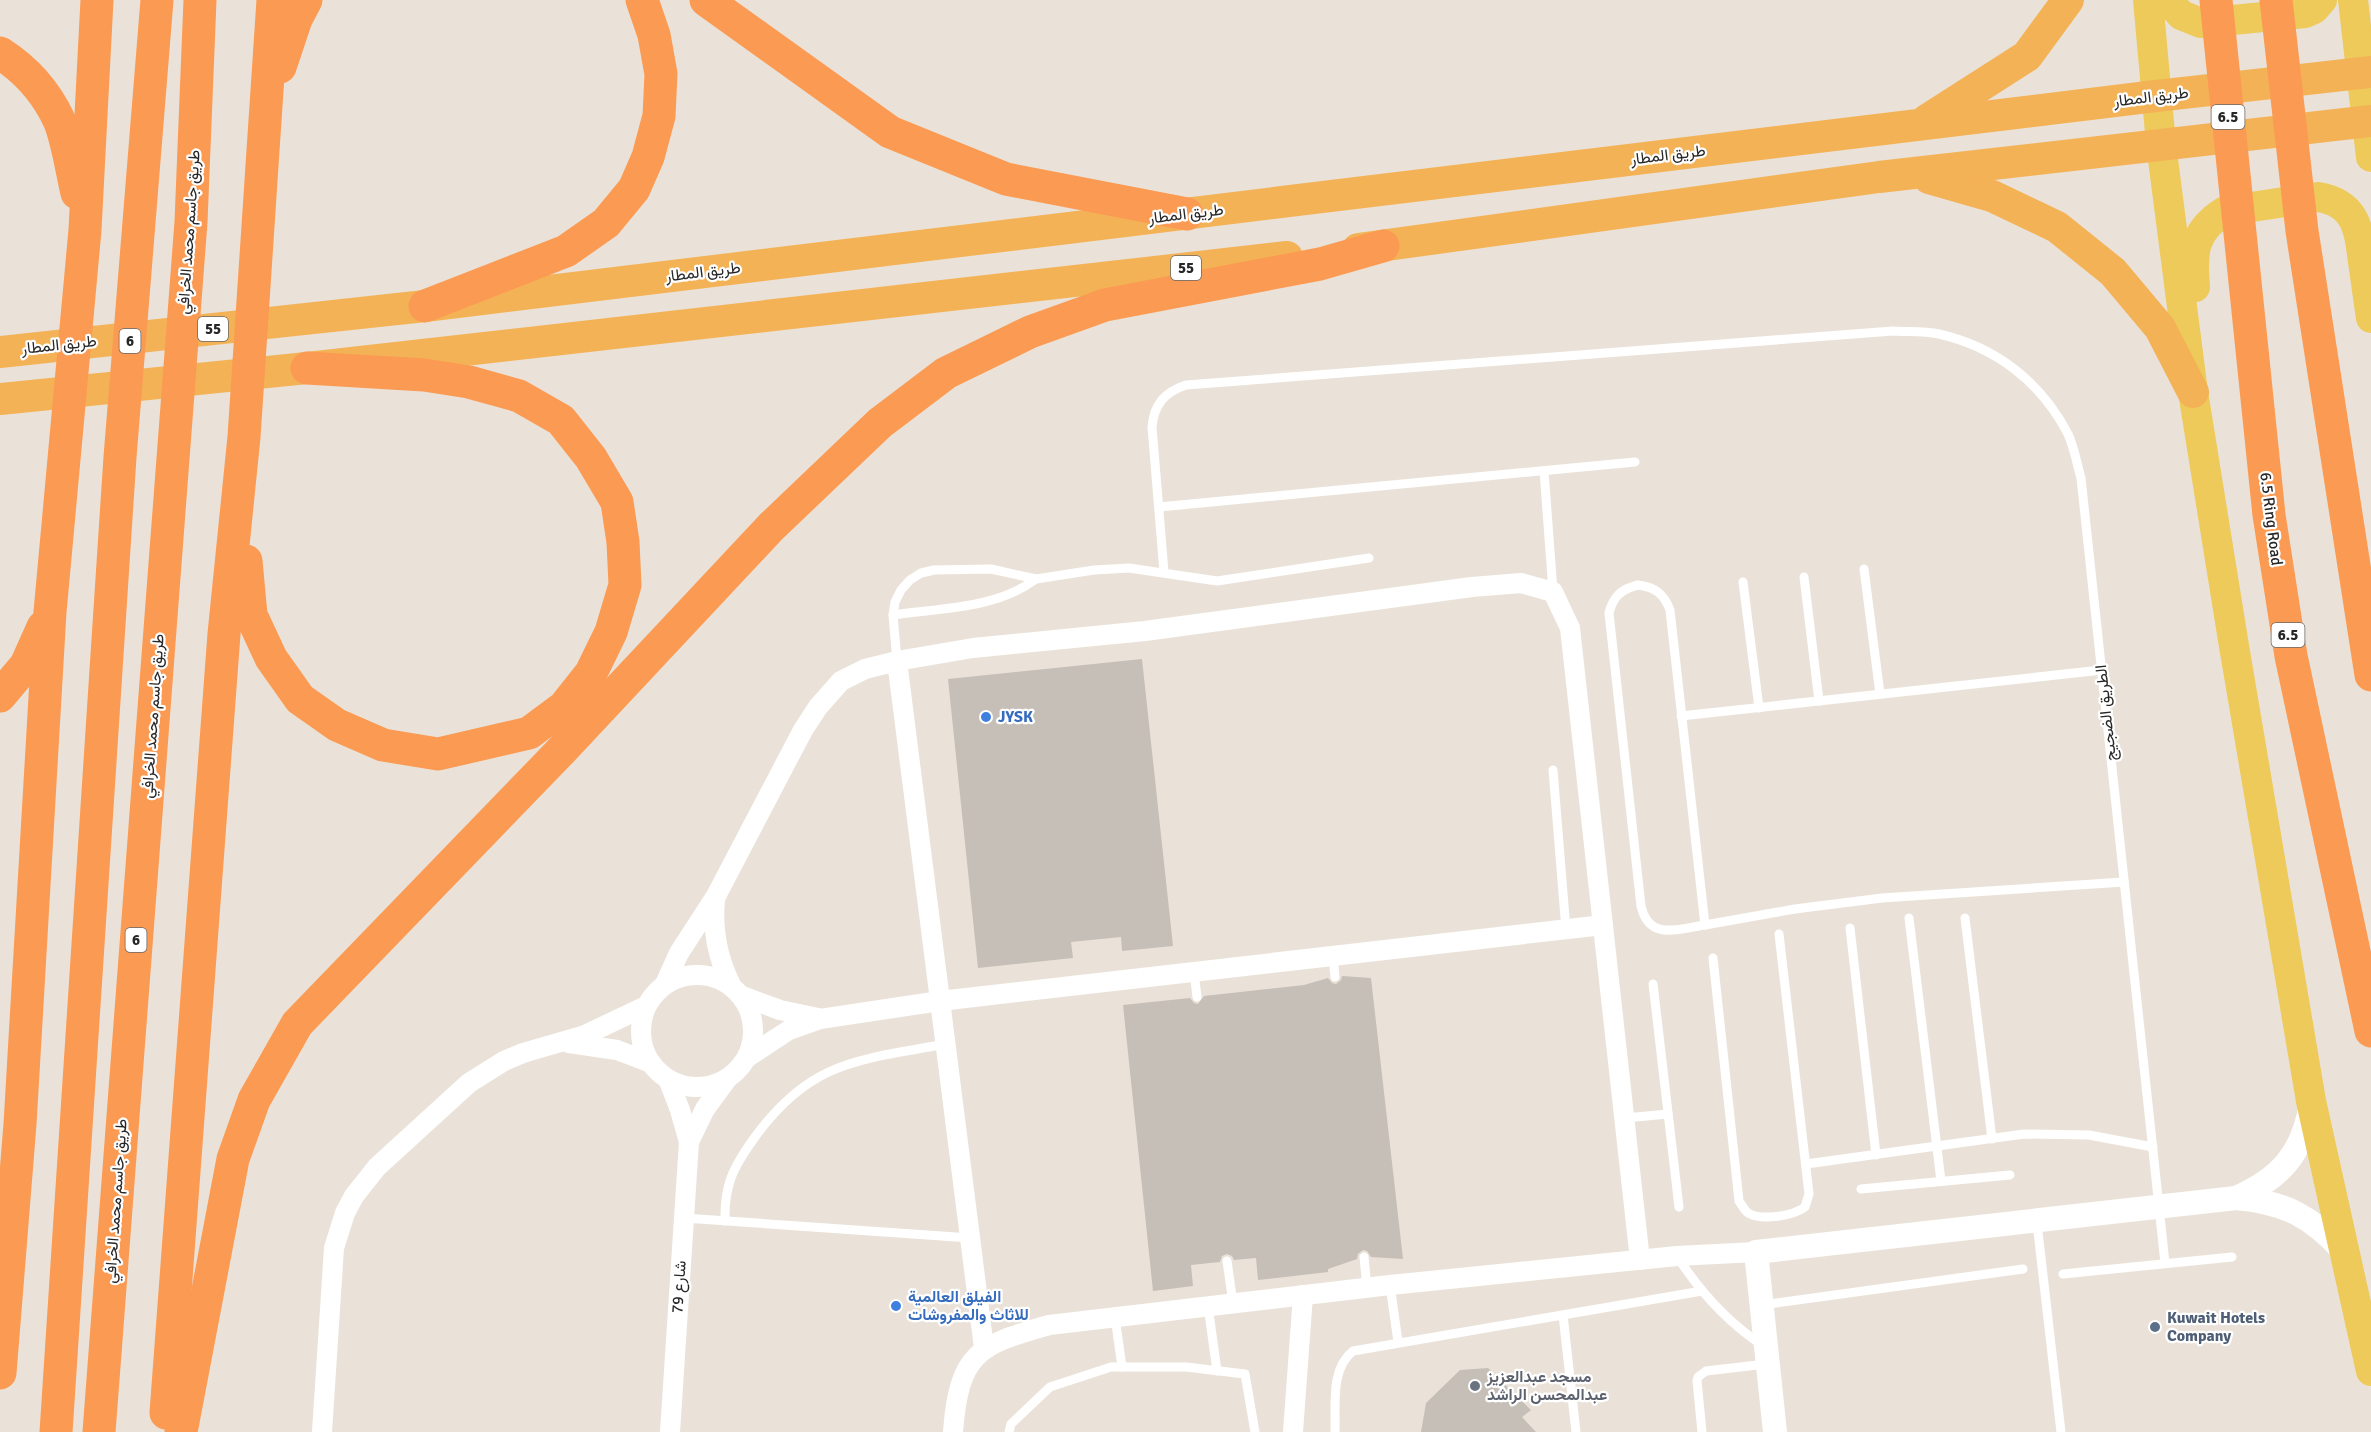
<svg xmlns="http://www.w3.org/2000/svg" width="2371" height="1432" font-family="Signika,Vazirmatn,sans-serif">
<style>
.building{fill:#c5bfb8}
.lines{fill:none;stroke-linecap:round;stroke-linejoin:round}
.service{stroke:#fff;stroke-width:9}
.minor{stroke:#fff;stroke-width:20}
.tertiary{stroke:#fff;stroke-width:24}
.primary{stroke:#edca5a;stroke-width:30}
.trunk{stroke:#f4b256;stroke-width:32}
.motorway{stroke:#fb9a52;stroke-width:33}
.shop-dot{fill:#3f7fe0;stroke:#fff;stroke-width:2}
.service-dot{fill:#5c6f8a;stroke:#fff;stroke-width:2}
.worship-dot{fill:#6b7280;stroke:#fff;stroke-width:2}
.labels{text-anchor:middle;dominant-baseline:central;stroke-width:4.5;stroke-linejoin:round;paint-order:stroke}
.shield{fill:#fff;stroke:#686868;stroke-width:1.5}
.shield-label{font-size:15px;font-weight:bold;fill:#272727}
.street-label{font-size:16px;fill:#272727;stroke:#fff}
.shop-label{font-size:16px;font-weight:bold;fill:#366cbe;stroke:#fff;text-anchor:start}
.service-label{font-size:16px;font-weight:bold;fill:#4e5e75;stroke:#fff;text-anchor:start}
.worship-label{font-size:16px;font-weight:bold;fill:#5b616d;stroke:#fff;text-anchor:start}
</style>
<rect width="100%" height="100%" fill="#eae2d8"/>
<g class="building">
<path d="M1142 659 1173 946 1122 951 1121 937 1071 942 1073 958 978 968 948 679Z"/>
<path d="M1342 976 1371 978 1403 1259 1371 1257 1367 1251 1363 1250 1358 1254 1357 1259 1328 1269V1272L1258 1280 1256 1258 1234 1260 1232 1256 1227 1254 1222 1256 1220 1262 1191 1265 1193 1286 1153 1291 1123 1005 1190 998 1194 1003 1198 1004 1204 996 1304 985 1328 978 1332 983 1336 984 1341 980Z"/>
<path d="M1488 1368 1531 1410 1522 1417 1536 1432H1421L1426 1403 1460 1370Z"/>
</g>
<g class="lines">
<g class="service">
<path d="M1544 471 1553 591"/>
<path d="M1159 507 1635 462"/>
<path d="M1864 569 1880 694"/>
<path d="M1164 572 1152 427C1154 404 1165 392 1186 385L1893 331C1908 332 1924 331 1939 334 1996 347 2041 382 2068 434 2074 447 2077 464 2081 478L2165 1263"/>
<path d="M1804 577 1819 701"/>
<path d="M1743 582 1759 708"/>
<path d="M1638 585C1655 587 1664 594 1670 610L1705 925C1678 929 1649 941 1641 906L1609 613C1613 597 1621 589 1638 585Z"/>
<path d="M893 615C940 608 996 609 1036 579"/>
<path d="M897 661 893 615 895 602 901 590 910 580 921 573 934 570 991 569 1036 579 1094 570 1129 568 1217 581 1369 558"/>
<path d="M1681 716 2102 670"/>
<path d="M1553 770 1566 930"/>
<path d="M1909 918 1941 1181"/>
<path d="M1965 918 1992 1139"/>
<path d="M1705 925 1795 909 1882 898 2124 882"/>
<path d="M1850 928 1876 1155"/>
<path d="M1333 956 1335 977"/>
<path d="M1713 958 1739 1201C1742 1205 1744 1210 1748 1213 1761 1221 1793 1216 1805 1207L1809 1194 1779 934"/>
<path d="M1194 972 1197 997"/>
<path d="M1653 984 1679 1207"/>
<path d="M1625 1118 1668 1114"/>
<path d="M1806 1164 2024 1134 2089 1135 2153 1147"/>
<path d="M1861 1189 2010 1175"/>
<path d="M684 1218 970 1238"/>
<path d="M725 1221C724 1184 734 1166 755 1137 811 1060 859 1060 946 1044"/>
<path d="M2037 1223 2061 1432"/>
<path d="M1677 1256C1700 1292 1726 1321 1762 1345"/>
<path d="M1364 1257 1367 1288"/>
<path d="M1227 1261 1233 1303"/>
<path d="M2063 1274 2232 1257"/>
<path d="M1390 1285 1398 1342"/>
<path d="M1762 1305 2023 1269"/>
<path d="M1208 1306 1217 1371"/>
<path d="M1563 1315 1576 1432"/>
<path d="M1115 1317 1122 1367"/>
<path d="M1009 1432 1011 1424 1050 1387 1111 1367H1186L1245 1374 1255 1432"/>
<path d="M1335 1432C1336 1405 1330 1369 1353 1351L1702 1291"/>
<path d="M1702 1432 1697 1381 1698 1377 1706 1371 1766 1364"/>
</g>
<g class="minor">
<path d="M897 661 984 1348"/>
<path d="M715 899C712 930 717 957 731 985"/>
<circle cx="697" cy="1031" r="56"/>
<path d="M665 984 679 953 716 896 803 730 818 707 841 681 865 669 897 661 973 648 1145 631 1472 587 1521 583 1553 592 1570 628 1640 1260"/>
<path d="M742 996 780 1010 818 1018"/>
<path d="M569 1043 617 1050 651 1063"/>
<path d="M748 1057 789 1030 820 1019 940 1001 1603 925"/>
<path d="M668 1079 680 1110 689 1142 670 1432"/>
<path d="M689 1142 705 1109 727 1079"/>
<path d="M322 1432 334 1248 345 1213 354 1196 377 1167 469 1083 504 1061 523 1053 585 1035 646 1006"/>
<path d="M953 1432C959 1353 978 1345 1049 1325L1390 1285 1677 1256 1756 1252"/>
<path d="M1293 1432 1303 1295"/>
</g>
<g class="tertiary">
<path d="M2236 1198C2281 1178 2302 1154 2311 1105"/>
<path d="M1775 1432 1756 1252 2236 1198C2284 1202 2311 1216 2343 1251"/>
</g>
<g class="primary">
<path d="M2148 0 2161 144 2193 392 2234 646 2311 1101 2371 1371"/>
<path d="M2168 0 2181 15 2201 23 2305 13 2314 9 2322 0"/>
<path d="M2353 0 2371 157"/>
<path d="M2195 287C2192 252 2193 231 2225 211L2318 197C2356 203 2359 229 2363 262 2366 281 2368 299 2371 318"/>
</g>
<g class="trunk">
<path d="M1927 120 2027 56 2068 0"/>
<path d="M1929 178 1992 196 2057 227 2113 272 2160 328 2193 392"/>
<path d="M1358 249 1879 177 2371 121"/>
<path d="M0 352 425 306 2156 96 2371 72"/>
<path d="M0 399 307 368 1287 257"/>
</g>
<g class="motorway">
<path d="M706 0 890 132 1006 179 1187 214"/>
<path d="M2216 0 2269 515 2291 656 2371 1031"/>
<path d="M2276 0 2302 231 2371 675"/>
<path d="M0 53C25 69 46 92 59 120 67 138 72 172 77 193"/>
<path d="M280 67 296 19 306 0"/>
<path d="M425 306 566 251 606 223 634 189 648 157 659 116 661 74 654 35 642 0"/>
<path d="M246 561 251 615 271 658 300 699 337 725 383 745 438 754 529 733 564 707 591 673 611 632 625 585 623 542 617 502 591 458 561 420 519 396 469 382 424 375 307 368"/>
<path d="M0 696 26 665 43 627"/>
<path d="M0 1373 20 1124 50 612 85 230 97 0"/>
<path d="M166 1413 224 634 244 437 273 0"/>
<path d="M56 1432 120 457 157 0"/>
<path d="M99 1432 191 222 200 0"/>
<path d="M181 1432 233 1159 254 1100 297 1024 562 750 771 527 880 423 946 373 1030 332 1105 305 1320 264 1383 246"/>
</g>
</g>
<g class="shop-dot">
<circle cx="986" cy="717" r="6"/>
<circle cx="896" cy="1306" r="6"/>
</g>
<circle class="service-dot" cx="2155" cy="1327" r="6"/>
<circle class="worship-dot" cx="1475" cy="1386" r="6"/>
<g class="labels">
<g class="shield">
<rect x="2211.5" y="105" width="33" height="24" rx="4.5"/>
<rect x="1171" y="256" width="30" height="24" rx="4.5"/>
<rect x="198" y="317" width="30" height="24" rx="4.5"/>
<rect x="119.5" y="329" width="21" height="24" rx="4.5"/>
<rect x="2271.5" y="623" width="33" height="24" rx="4.5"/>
<rect x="125.5" y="928" width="21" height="24" rx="4.5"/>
</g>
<g class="shield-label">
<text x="2228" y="117">6.5</text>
<text x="1186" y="268">55</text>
<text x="213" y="329">55</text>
<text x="130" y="341">6</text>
<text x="2288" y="635">6.5</text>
<text x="136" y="940">6</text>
</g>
<g class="street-label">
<text transform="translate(2151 97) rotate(-7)">طريق المطار</text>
<text transform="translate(1668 155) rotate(-7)">طريق المطار</text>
<text transform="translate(1186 214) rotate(-7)">طريق المطار</text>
<text transform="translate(189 232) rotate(-86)">طريق جاسم محمد الخرافي</text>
<text transform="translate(703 272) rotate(-7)">طريق المطار</text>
<text transform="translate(59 345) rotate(-6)">طريق المطار</text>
<text transform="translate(2271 519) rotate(83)">6.5 Ring Road</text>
<text transform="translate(2106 713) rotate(-96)">الطريق الضجيج</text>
<text transform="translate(153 716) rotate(-86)">طريق جاسم محمد الخرافي</text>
<text transform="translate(116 1201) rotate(-86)">طريق جاسم محمد الخرافي</text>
<text transform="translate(679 1287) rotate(-86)">شارع 79</text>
</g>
<g class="shop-label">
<text x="998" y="717">JYSK</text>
<text x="908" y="1297">الفيلق العالمية<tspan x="908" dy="18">للاثاث والمفروشات</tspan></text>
</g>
<g class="service-label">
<text x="2167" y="1318">Kuwait Hotels<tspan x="2167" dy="18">Company</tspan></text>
</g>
<g class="worship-label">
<text x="1487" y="1377">مسجد عبدالعزيز<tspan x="1487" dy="18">عبدالمحسن الراشد</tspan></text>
</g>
</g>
</svg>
